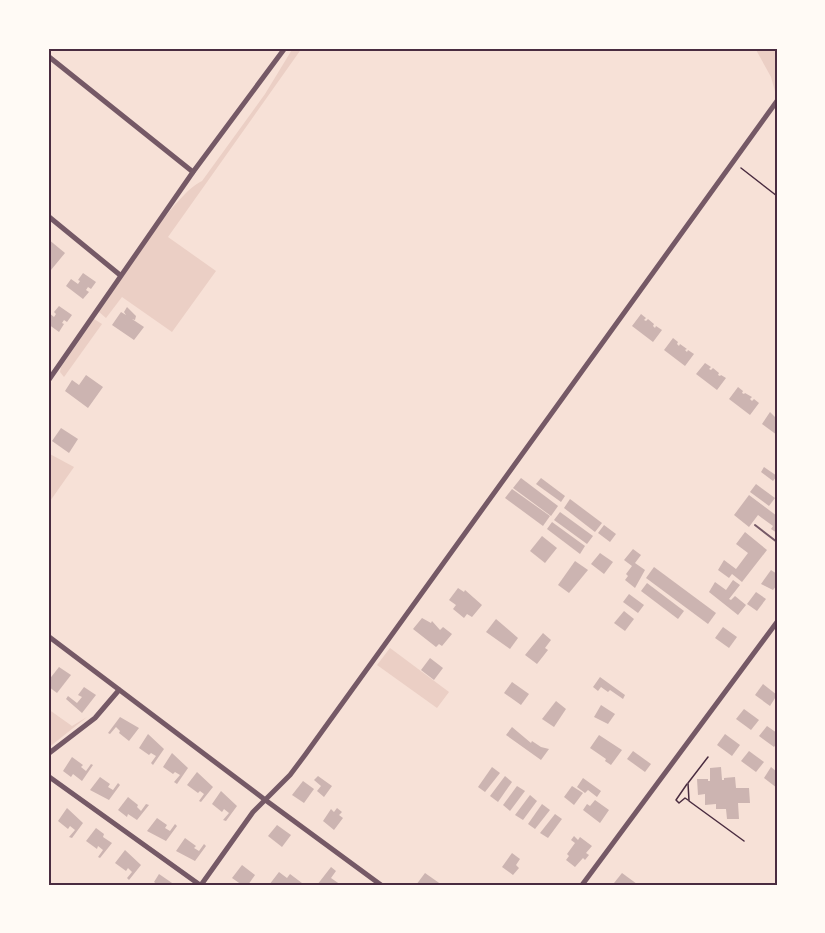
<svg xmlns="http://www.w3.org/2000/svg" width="825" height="933" font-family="Lora,serif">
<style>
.green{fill:#ebcfc5}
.building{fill:#ccb4b1}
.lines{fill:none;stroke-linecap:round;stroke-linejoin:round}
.path{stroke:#4a2c40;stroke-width:1.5}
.service{stroke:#755966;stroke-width:2}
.minor{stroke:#755966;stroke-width:5}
.neatline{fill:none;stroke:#4a2c40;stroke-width:2}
</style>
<rect width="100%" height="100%" fill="#f7e1d7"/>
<g class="green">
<path d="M293 48H302L168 237 216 271 172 332 122 297 106 318 99 312C119 284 174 193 202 181L265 94Z"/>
<path d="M755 48H777V93L776 95 771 77Z"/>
<path d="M94 319 102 324 64 377 60 372 61 367Z"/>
<path d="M48 453 74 467 48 504Z"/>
<path d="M390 648 449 692 437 708 377 665Z"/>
<path d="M48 709 72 726 87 717 48 748Z"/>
</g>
<g class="building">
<path d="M48 239 65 253 51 270 48 267Z"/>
<path d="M83 273 96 282 91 289 88 287 86 290 89 292 83 299 66 286 71 279 78 284 80 281 78 280Z"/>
<path d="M59 306 72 315 67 322 64 320 62 323 64 324 59 332 48 324V312L54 317 56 314 54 312Z"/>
<path d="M127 307 136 316 135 320 132 319 144 327 134 340 112 325 121 312 126 315 124 312Z"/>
<path d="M641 314 646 318 644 320 646 321 648 319 654 324 653 326 655 328 656 326 662 330 653 342 632 326Z"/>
<path d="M673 338 678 342 677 344 679 346 680 344 687 349 685 350 687 352 688 350 694 354 685 366 664 350Z"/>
<path d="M705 363 711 367 709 369 711 370 713 368 719 373 718 375 720 376 721 375 726 378 717 390 696 374Z"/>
<path d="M86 375 103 387 88 408 65 391 72 380 79 385Z"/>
<path d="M738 387 743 391 742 393 744 394 745 393 752 397 750 399 752 401 754 399 759 403 750 415 729 399Z"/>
<path d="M770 412 777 419V435L762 424Z"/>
<path d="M61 428 78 439 69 453 52 441Z"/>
<path d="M764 467 777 476 773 481 761 472Z"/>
<path d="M521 478 558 506 551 516 513 488Z"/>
<path d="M541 478 565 496 561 502 536 484Z"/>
<path d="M756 484 775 498 769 506 750 492Z"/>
<path d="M512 489 550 516 543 526 505 498Z"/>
<path d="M749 495 777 516V533L771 529 773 526 758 515 749 527 734 515Z"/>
<path d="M570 499 602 523 595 532 564 508Z"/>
<path d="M560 512 593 536 587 544 554 520Z"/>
<path d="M552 522 585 546 580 554 547 529Z"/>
<path d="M604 525 616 534 610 542 598 533Z"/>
<path d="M745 532 767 550 742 582 732 574 729 578 718 570 724 560 736 569 748 553 736 544Z"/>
<path d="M542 536 557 548 545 563 530 551Z"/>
<path d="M633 549 641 555 635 563 645 570 635 588 625 580 628 576 626 574 632 566 624 560Z"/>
<path d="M600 553 613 562 604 574 591 564Z"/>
<path d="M575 561 588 570 569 593 558 585Z"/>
<path d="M654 567 716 613 708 624 646 578Z"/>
<path d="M771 570 777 574V585L773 590 761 584Z"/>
<path d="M733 580 740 585 729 599 731 600 735 596 746 605 738 615 709 592 715 582 726 590Z"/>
<path d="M647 583 684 611 678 619 641 591Z"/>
<path d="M458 588 464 592 465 590 482 605 472 617 467 614 464 618 453 609 456 605 449 600Z"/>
<path d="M756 592 766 599 757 611 747 604Z"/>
<path d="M629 594 644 605 638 613 623 602Z"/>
<path d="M624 611 634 619 625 631 614 623Z"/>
<path d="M422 618 431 623 432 621 440 630 443 627 452 634 442 646 439 644 436 647 413 629Z"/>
<path d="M496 619 518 638 510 649 486 632Z"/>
<path d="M723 627 737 637 729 648 715 638Z"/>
<path d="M543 633 551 640 545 648 548 650 537 664 525 655Z"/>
<path d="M430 658 443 668 434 680 421 670Z"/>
<path d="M59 667 71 675 57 693 49 687 48 681Z"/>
<path d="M600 677 625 695 623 699 610 690 608 692 601 687 598 691 593 687Z"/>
<path d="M512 682 529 694 521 705 504 693Z"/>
<path d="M763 684 777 695 770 706 755 695Z"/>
<path d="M84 687 96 695 82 713 66 699 68 696 77 703 82 697 78 695Z"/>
<path d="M556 701 566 709 554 727 542 719Z"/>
<path d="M601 705 615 714 608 724 594 717Z"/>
<path d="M744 709 759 720 751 730 736 719Z"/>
<path d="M120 717 139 728 129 741 119 733 120 731 116 727 110 734 108 733Z"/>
<path d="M767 726 777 733V743L774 747 759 736Z"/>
<path d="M512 727 531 743 532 741 541 747 549 749 541 760 506 735Z"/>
<path d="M148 734 164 749 153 765 151 763 156 756 151 753 149 755 139 748Z"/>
<path d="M725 734 740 745 732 756 717 745Z"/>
<path d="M599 735 622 750 611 765 605 761 606 759 590 748Z"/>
<path d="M633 751 651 764 645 772 627 759Z"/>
<path d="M749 751 764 762 756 772 741 761Z"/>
<path d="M172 753 188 768 177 784 174 782 180 775 175 772 173 774 163 767Z"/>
<path d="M72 757 83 765 81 767 86 771 91 764 93 765 82 781 73 774 71 777 63 771Z"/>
<path d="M492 767 500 773 485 792 478 787Z"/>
<path d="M721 767 722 780H724V778L735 777 736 788H749L750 803H738L739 819H727L726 809H716V804L705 805V794L698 795 697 779H708V781H710V768Z"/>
<path d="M771 767 777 772V788L764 778Z"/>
<path d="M197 772 213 787 201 802 199 801 204 794 200 791 198 793 187 785Z"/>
<path d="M318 776 332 786 324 797 317 791 321 786 314 780Z"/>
<path d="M505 776 512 782 498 802 490 796Z"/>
<path d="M100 777 110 784 108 787 113 790 118 783 120 785 109 800 90 790Z"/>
<path d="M583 778 601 791 597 797 588 790 585 793 577 787Z"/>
<path d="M303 781 314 789 304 803 292 795Z"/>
<path d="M517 786 525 791 510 811 503 805Z"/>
<path d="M572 786 583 793 574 805 564 797Z"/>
<path d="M221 791 237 806 226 821 223 820 229 813 224 809 222 812 212 804Z"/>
<path d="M530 795 537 801 523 820 515 815Z"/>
<path d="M128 797 138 805 137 807 141 811 146 804 149 805 137 820 128 814 127 817 118 810Z"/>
<path d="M595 800 609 810 600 823 583 810 587 804 590 806Z"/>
<path d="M542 804 550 810 535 829 528 824Z"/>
<path d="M67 808 83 823 72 838 69 837 75 830 70 826 68 829 58 821Z"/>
<path d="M337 808 342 812 339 815 343 818 334 830 323 821 331 809 334 812Z"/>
<path d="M555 814 562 819 548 838 540 833Z"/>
<path d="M157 818 167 825 165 828 170 831 175 824 177 826 166 841 147 831Z"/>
<path d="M277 825 291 835 282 847 268 836Z"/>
<path d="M96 828 104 834 103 837 112 843 100 858 98 857 103 850 98 846 97 849 86 841Z"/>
<path d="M574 836 578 840 580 837 592 846 586 853 589 855 585 860 583 858 575 867 566 860 569 856 567 854 575 843 571 840Z"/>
<path d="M185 838 196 846 194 848 199 851 204 844 206 846 195 861 176 851Z"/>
<path d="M125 850 141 865 129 880 127 878 132 872 128 868 126 871 115 863Z"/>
<path d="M512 853 520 859 516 865 519 868 513 875 502 867Z"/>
<path d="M242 865 255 875 248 885H242L232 878Z"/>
<path d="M331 867 336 871 331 878 341 885H317Z"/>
<path d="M279 872 287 878 290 874 302 883 301 885H269Z"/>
<path d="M425 873 442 885H416Z"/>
<path d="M622 873 637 884 636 885H617L614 883Z"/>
<path d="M159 874 175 885H158L154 882Z"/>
</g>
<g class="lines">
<g class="path">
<path d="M741 168 777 196"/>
<path d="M708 757 688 783 689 801 744 841"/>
<path d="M687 784 676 800 679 803 685 798 688 800"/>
</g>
<path class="service" d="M755 525 777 542"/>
<g class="minor">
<path d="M48 56 193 172"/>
<path d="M48 216 120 275"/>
<path d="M48 381 193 172 285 48"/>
<path d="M48 636 264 799 381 885"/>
<path d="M48 754 95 718 119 690"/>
<path d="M48 776 200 885"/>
<path d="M201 885 253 812 290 775 305 755 777 101"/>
<path d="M582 885 777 622"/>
</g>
</g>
<rect width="825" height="933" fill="none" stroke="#fffaf5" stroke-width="99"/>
<rect x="50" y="50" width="726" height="834" class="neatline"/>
</svg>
